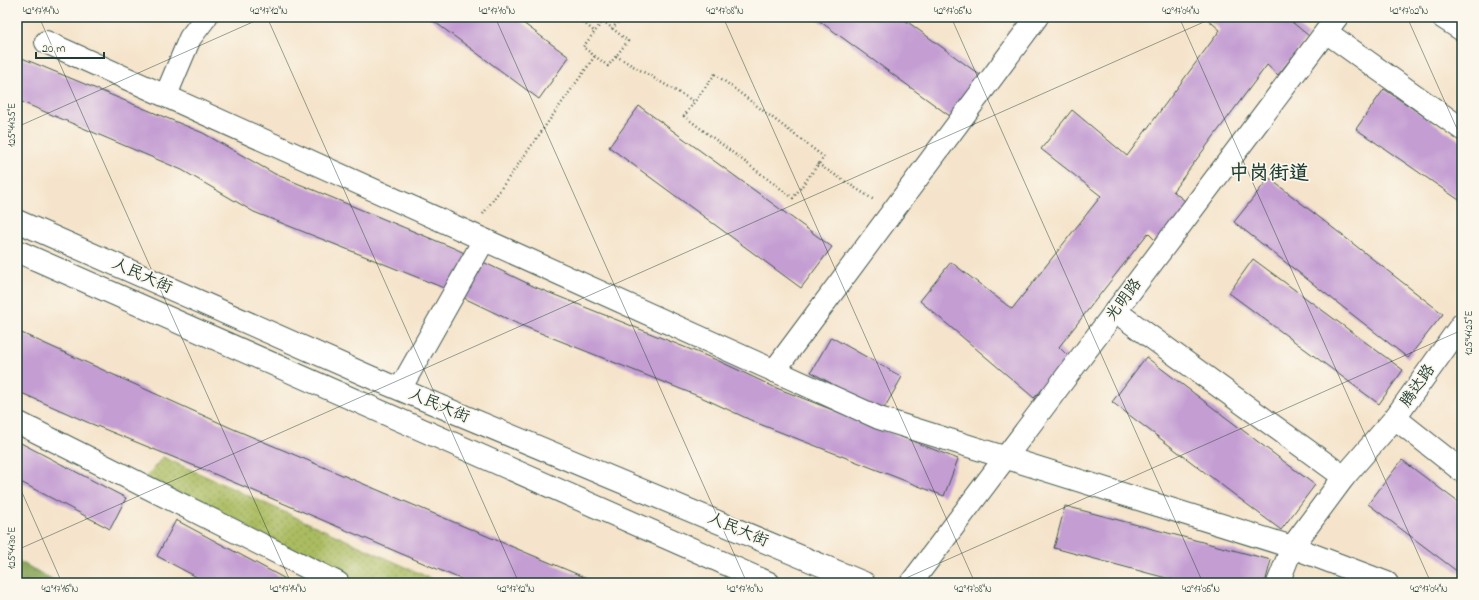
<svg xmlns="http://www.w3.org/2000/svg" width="1479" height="600" font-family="'Indie Flower','LXGW WenKai TC',sans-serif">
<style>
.grass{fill:url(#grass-dots);stroke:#647c4a}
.forest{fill:url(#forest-crowns);stroke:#537045}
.building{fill:#c49ed3}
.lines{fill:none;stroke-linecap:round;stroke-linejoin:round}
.minor-casing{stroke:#3f564b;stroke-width:24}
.path{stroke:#3f564b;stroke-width:2.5;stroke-dasharray:1 3;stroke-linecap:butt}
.minor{stroke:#fff;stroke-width:22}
.ticks{fill:none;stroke:#1f3d34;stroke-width:1;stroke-opacity:0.45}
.labels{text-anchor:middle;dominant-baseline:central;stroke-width:3.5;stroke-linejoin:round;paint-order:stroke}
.street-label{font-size:16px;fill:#1f3d34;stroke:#fbf7ec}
.district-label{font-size:20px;font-weight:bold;fill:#1f3d34;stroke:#fbf7ec}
.neatline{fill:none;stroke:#1f3d34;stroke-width:1.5}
.ticks-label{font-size:10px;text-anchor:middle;fill:#1f3d34}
</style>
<defs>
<pattern id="grass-dots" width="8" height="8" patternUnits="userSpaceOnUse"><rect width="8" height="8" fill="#aabc60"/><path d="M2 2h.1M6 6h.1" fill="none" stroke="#8a9a50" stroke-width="1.8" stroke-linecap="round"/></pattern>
<pattern id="forest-crowns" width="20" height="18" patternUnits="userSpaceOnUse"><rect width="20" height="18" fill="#87a456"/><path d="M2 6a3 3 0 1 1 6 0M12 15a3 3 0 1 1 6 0" fill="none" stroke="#6e8748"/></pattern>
</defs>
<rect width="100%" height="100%" fill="#fbf7ec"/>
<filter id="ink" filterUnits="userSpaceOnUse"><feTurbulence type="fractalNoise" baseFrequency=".025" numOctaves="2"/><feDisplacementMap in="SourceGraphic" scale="8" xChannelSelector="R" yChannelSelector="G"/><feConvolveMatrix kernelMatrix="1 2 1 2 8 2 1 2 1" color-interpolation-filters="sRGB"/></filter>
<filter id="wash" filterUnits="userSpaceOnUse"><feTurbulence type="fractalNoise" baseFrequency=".012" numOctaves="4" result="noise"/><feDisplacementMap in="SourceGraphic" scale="16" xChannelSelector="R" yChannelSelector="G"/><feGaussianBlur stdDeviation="0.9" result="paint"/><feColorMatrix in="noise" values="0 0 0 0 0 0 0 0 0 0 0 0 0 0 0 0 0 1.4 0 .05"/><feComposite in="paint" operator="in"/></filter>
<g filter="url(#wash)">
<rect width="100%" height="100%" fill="#f5e4cb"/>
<path class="grass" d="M163 457 441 583H355L146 477Z"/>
<path class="forest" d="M17 560 59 583H17Z"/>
<g id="blocks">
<g class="building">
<path d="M428 17H515L569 57 539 99Z"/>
<path d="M814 17H901L988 81 958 122Z"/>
<path d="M1205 17H1296L1292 22 1309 36 1278 75 1267 65 1173 191 1192 207 1161 246 1148 233 1059 347 1071 359 1034 398 920 301 951 262 1012 309 1101 196 1041 149 1072 110 1127 156 1220 30Z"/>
<path d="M17 56 203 133 275 174 456 249 535 287 719 361 774 387 958 459 944 496 757 423 703 398 518 324 439 286 254 212 182 170 17 100Z"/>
<path d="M1384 89 1462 142V202L1356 129Z"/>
<path d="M639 106 832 247 801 288 609 147Z"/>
<path d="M1269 178 1443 314 1408 358 1234 222Z"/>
<path d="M1253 259 1403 370 1379 404 1229 293Z"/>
<path d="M17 331 231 428 598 583H470L212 473 87 422 17 391Z"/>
<path d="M831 337 902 377 882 412 811 372Z"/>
<path d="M1146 357 1315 485 1281 530 1112 402Z"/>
<path d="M17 441 126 498 110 529 17 480Z"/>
<path d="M1402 460 1462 505V575L1368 504Z"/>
<path d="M1065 506 1271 560 1265 583H1185L1054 548Z"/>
<path d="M176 520 293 583H208L157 556Z"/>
</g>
</g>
</g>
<g filter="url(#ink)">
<use href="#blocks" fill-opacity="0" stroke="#3f564b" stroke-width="1"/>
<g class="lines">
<g class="minor-casing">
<g id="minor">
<path d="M1442 17 1462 30"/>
<path d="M1326 32 1462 129"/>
<path d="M46 42 879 418 1292 547 1387 583"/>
<path d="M166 95 190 38 206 17"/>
<path d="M17 221 375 379 864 583"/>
<path d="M17 251 769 583"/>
<path d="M1115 311 1344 477"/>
<path d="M1462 324 1395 418 1462 471"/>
<path d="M774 371 1037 17"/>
<path d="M400 389 484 240"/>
<path d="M17 422 338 583"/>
<path d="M911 583 1337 17"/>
<path d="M1278 583 1292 547 1344 477 1395 418"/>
</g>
</g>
<g class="path">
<path d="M577 17 595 32"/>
<path d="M603 21 628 41 608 66 583 47Z"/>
<path d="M612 29 622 17"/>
<path d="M616 56 695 102"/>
<path d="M715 74 824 157 793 198 684 116Z"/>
<path d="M818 164 874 200"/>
<path d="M483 214 595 56"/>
</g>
<use href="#minor" class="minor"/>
</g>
</g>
<path class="ticks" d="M39 17 291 583M267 17 519 583M495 17 747 583M723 17 975 583M951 17 1203 583M1179 17 1431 583M1407 17 1462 140M17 127 264 17M17 481 62 583M17 550 1215 17M895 583 1462 330"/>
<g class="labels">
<g class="street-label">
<text transform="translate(142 276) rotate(24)">人民大街</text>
<text transform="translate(1124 300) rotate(-53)">光明路</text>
<text transform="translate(1418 386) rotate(-55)">腾达路</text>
<text transform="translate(439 406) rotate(23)">人民大街</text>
<text transform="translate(738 530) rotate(23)">人民大街</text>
</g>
<g class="district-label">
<text x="1269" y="174">中岗街道</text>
</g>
</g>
<rect width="1479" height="600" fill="none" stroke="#fbf7ec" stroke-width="44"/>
<path d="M36 52v6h68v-6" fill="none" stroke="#1f3d34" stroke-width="2"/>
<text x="42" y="52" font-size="12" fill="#1f3d34" stroke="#fbf7ec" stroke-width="3" paint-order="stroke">20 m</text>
<rect x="22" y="22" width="1435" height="556" class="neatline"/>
<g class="ticks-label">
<text x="41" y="14">42°17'14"N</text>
<text x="269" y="14">42°17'12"N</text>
<text x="497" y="14">42°17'10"N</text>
<text x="725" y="14">42°17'08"N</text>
<text x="953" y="14">42°17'06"N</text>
<text x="1181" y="14">42°17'04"N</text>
<text x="1409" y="14">42°17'02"N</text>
<text transform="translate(11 125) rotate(-90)" y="4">125°44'35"E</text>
<text transform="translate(1468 333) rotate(-90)" y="4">125°44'25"E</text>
<text transform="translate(11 548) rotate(-90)" y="4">125°44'30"E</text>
<text x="60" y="592">42°17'16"N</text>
<text x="288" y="592">42°17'14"N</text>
<text x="516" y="592">42°17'12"N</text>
<text x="745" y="592">42°17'10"N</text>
<text x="973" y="592">42°17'08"N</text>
<text x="1201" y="592">42°17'06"N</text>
<text x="1429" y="592">42°17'04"N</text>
</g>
</svg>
